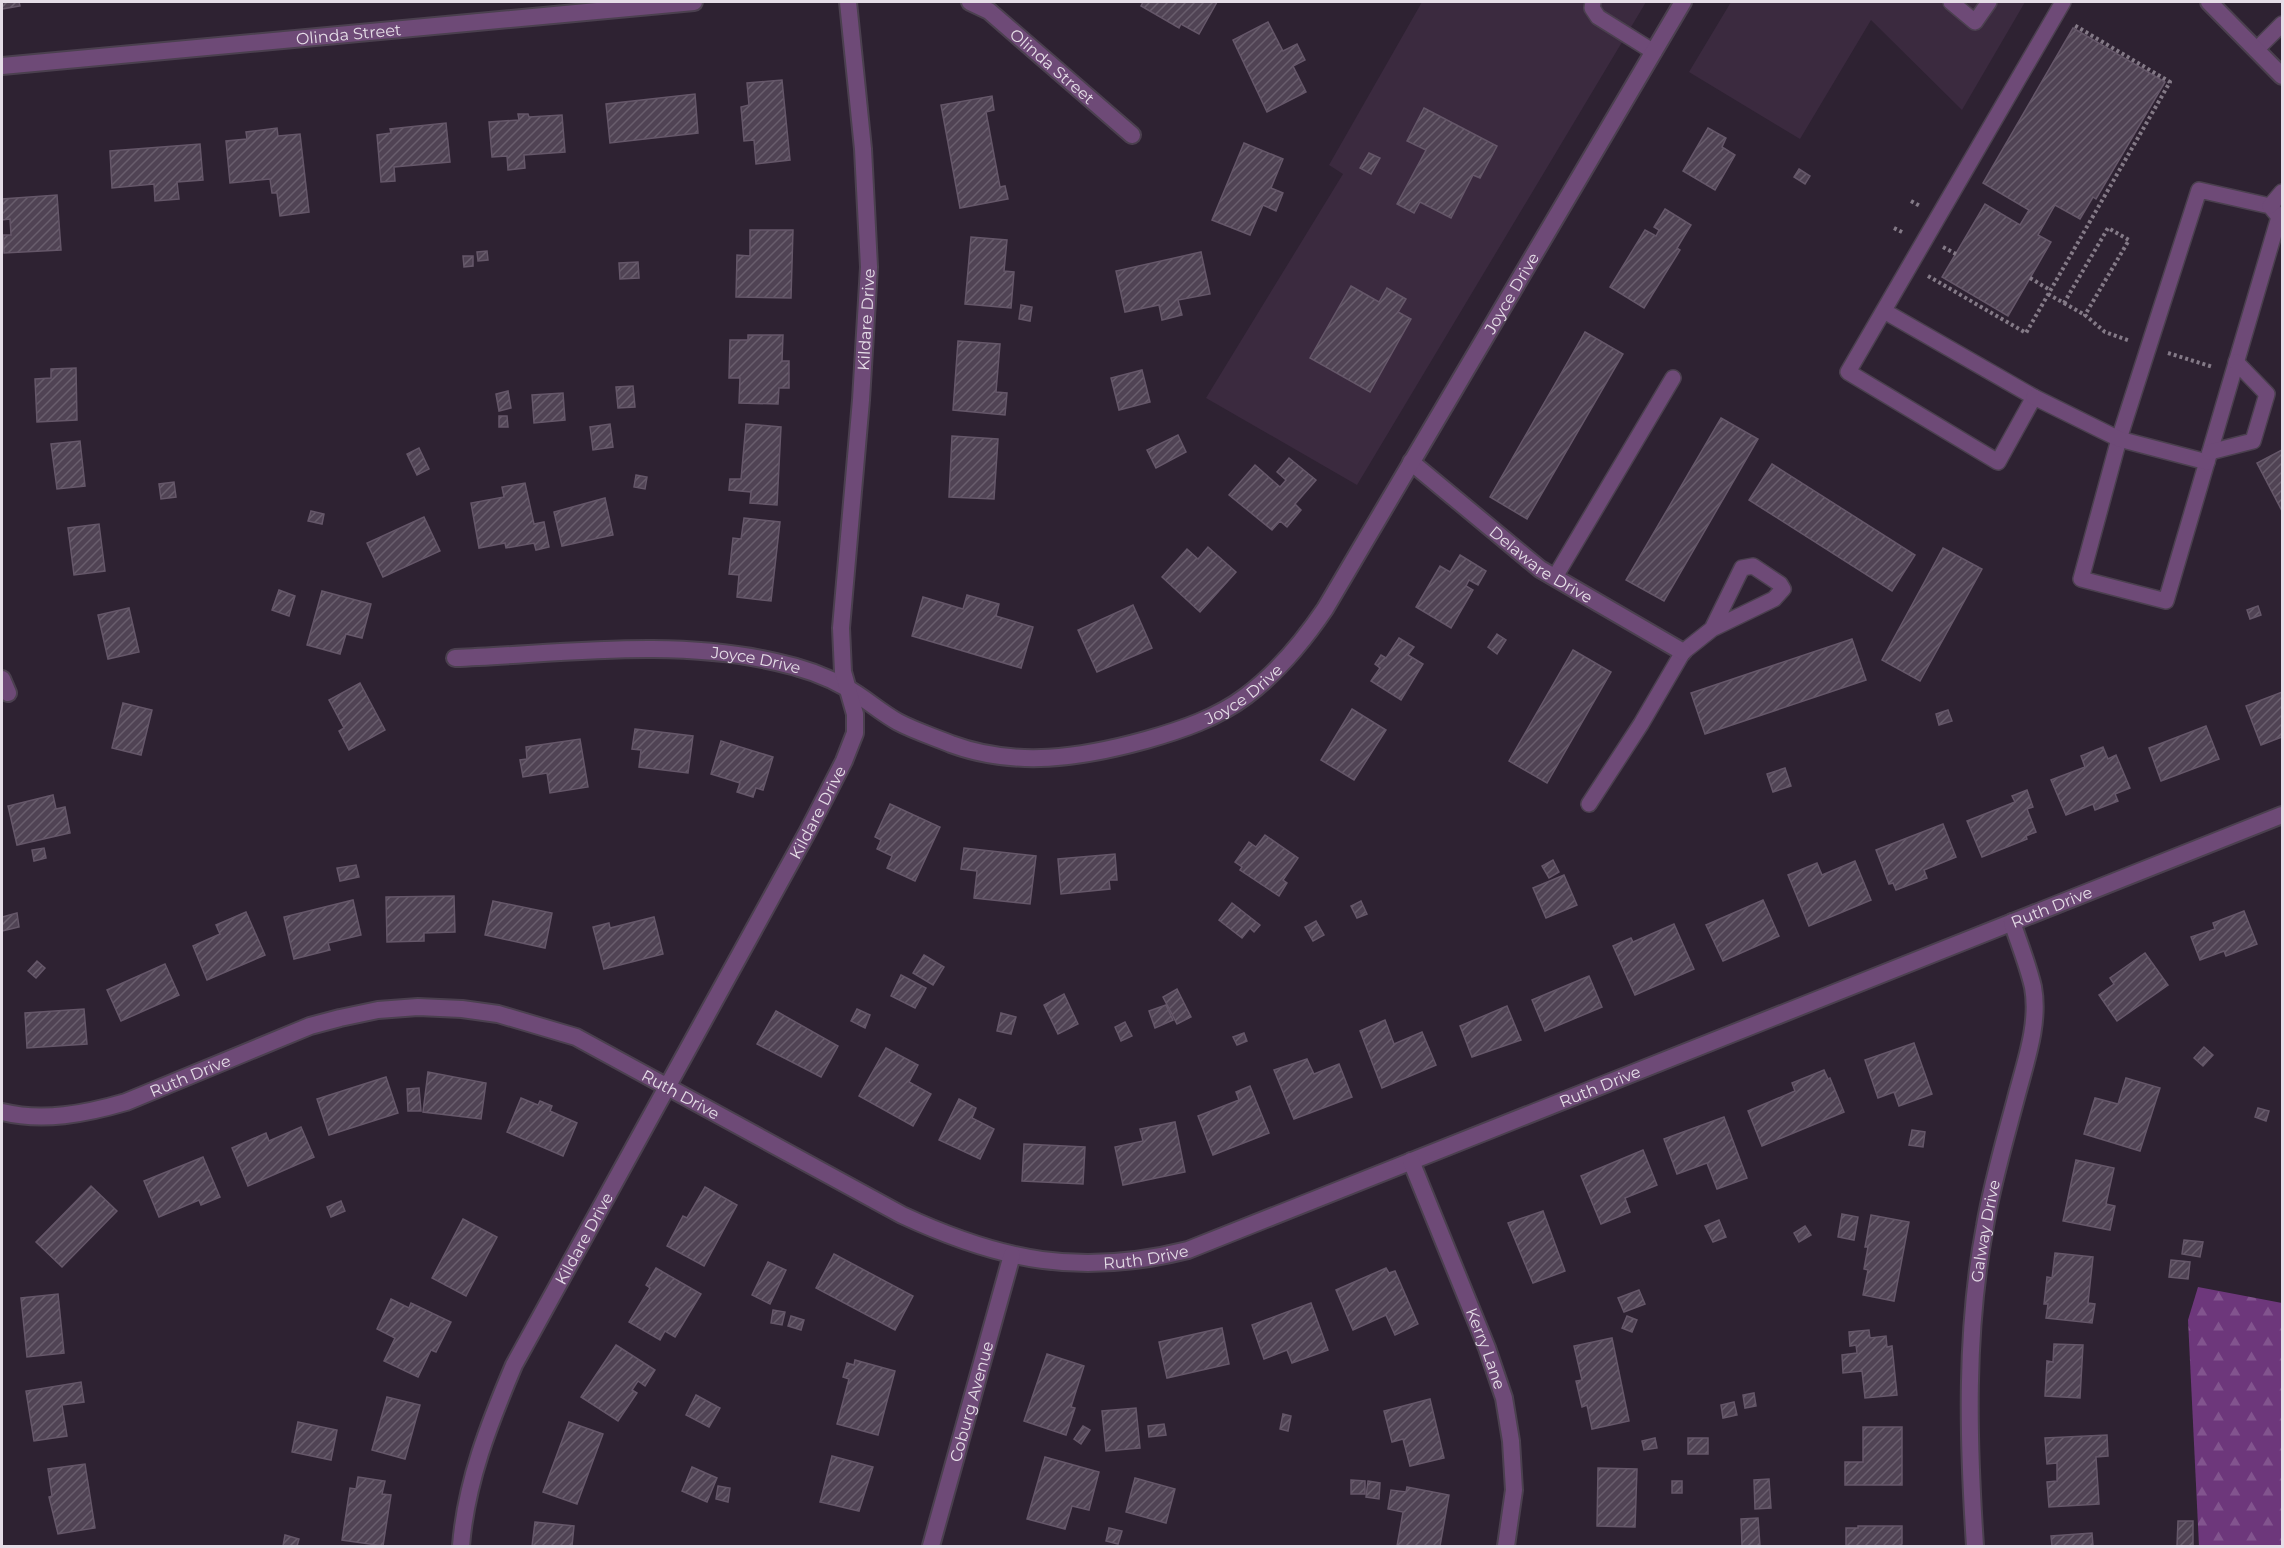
<svg xmlns="http://www.w3.org/2000/svg" width="2284" height="1548" font-family="Montserrat,sans-serif">
<style>
.built{fill:#3b2a3f}
.forest{fill:url(#forest-firs)}
.building{fill:url(#building-hatch);stroke:#655769;stroke-width:1.5}
.lines{fill:none;stroke-linecap:round;stroke-linejoin:round}
.service-casing{stroke:#4b404f;stroke-width:18}
.minor-casing{stroke:#4b404f;stroke-width:20}
.tertiary-casing{stroke:#4b404f;stroke-width:20}
.path{stroke:#847a87;stroke-width:4;stroke-dasharray:3 3;stroke-linecap:butt}
.service{stroke:#6e4a77;stroke-width:15}
.minor{stroke:#6e4a77;stroke-width:16}
.tertiary{stroke:#6e4a77;stroke-width:16}
.labels{text-anchor:middle;dominant-baseline:central;stroke-width:4.5;stroke-linejoin:round;paint-order:stroke}
.street-label{font-size:16px;fill:#e5dde7;stroke:#2e2232}
</style>
<defs>
<pattern id="forest-firs" width="22" height="20" patternUnits="userSpaceOnUse" patternTransform="scale(1.5)"><rect width="22" height="20" fill="#6d377b"/><path d="M5 1l3.5 6h-7zM16 11l3.5 6h-7z" fill="#82548e"/></pattern>
<pattern id="building-hatch" width="6" height="6" patternUnits="userSpaceOnUse" patternTransform="scale(1.5)"><rect width="6" height="6" fill="#504354"/><path d="M-1 1l2-2M0 6l6-6M5 7l2-2" fill="none" stroke="#695e6d"/></pattern>
</defs>
<rect width="100%" height="100%" fill="#2e2232"/>
<g class="built">
<path d="M1422 2H1646L1357 485 1206 398 1343 174 1329 165Z"/>
<path d="M1731 2H2025L1962 110 1871 20 1800 139 1689 72Z"/>
</g>
<path class="forest" d="M2198 1287 2282 1303V1546H2199L2188 1320Z"/>
<g class="building">
<path d="M2 2H19L20 6 2 9Z"/>
<path d="M1143 2H1217L1199 34 1181 24 1179 28 1141 6Z"/>
<path d="M1268 22 1283 51 1297 44 1305 60 1293 66 1306 92 1267 112 1233 40Z"/>
<path d="M2073 28 2165 82 2096 199 2093 197 2080 219 2055 205 2038 235 2051 242 2008 316 1942 277 1985 204 2020 225 2029 210 1983 183Z"/>
<path d="M782 80 790 160 756 164 754 140 744 141 741 107 749 105 747 83Z"/>
<path d="M695 94 698 133 610 143 606 104Z"/>
<path d="M992 96 994 110 986 112 1000 187 1005 186 1008 199 960 208 941 105Z"/>
<path d="M1424 108 1497 146 1480 178 1473 175 1451 218 1420 202 1414 213 1397 204 1426 150 1407 141Z"/>
<path d="M518 114H528L529 117 562 115 565 152 524 155 525 168 508 170 507 156 492 157 489 122 519 120Z"/>
<path d="M446 123 450 162 394 167 395 181 381 182 377 135 391 133 390 129Z"/>
<path d="M277 128 278 136 300 134 309 212 280 216 277 193H272L270 179 230 183 226 141 247 139 246 132Z"/>
<path d="M1708 128 1726 138 1722 147 1735 155 1715 190 1683 171Z"/>
<path d="M1244 143 1283 159 1271 188 1283 193 1276 211 1263 205 1250 235 1212 220Z"/>
<path d="M200 144 203 180 177 182 179 199 155 201 154 184 112 188 110 151Z"/>
<path d="M1369 153 1380 158 1371 174 1360 168Z"/>
<path d="M1799 169 1810 176 1805 184 1794 177Z"/>
<path d="M57 195 61 250 4 253 3 235H11L10 219 2 220V199Z"/>
<path d="M1665 209 1691 225 1677 248 1680 250 1644 308 1610 287 1645 230 1656 236 1659 230 1654 227Z"/>
<path d="M750 230H793L791 298 736 297 737 255 750 256Z"/>
<path d="M971 237 1007 240 1004 271 1014 272 1011 308 965 304Z"/>
<path d="M487 251 488 260 478 261 477 252Z"/>
<path d="M1201 252 1210 294 1178 300 1182 315 1162 320 1159 305 1125 312 1116 271Z"/>
<path d="M463 256H473V266L464 267Z"/>
<path d="M638 262 639 278 620 279 619 263Z"/>
<path d="M1351 286 1379 302 1387 288 1406 299 1398 312 1411 319 1370 392 1310 358Z"/>
<path d="M1021 305 1032 307 1030 321 1019 319Z"/>
<path d="M1585 332 1623 354 1527 519 1490 497Z"/>
<path d="M748 335H783L782 361H789V388H779L778 404 739 403 740 378H729L730 340H748Z"/>
<path d="M958 341 1000 344 996 392 1007 393 1005 415 953 410Z"/>
<path d="M76 368 77 420 37 422 35 379 51 378V369Z"/>
<path d="M1142 370 1150 402 1119 410 1111 378Z"/>
<path d="M633 386 635 407 618 408 616 387Z"/>
<path d="M508 391 511 408 499 411 496 394Z"/>
<path d="M563 393 565 420 534 423 532 395Z"/>
<path d="M499 416H507L508 427H499Z"/>
<path d="M1721 418 1758 439 1664 601 1626 580Z"/>
<path d="M610 424 613 447 593 450 590 427Z"/>
<path d="M746 424 781 427 777 505 750 503 751 492 729 490 730 479H741Z"/>
<path d="M1178 435 1186 452 1156 468 1147 450Z"/>
<path d="M952 436 998 439 994 499 949 497Z"/>
<path d="M80 441 85 486 57 489 51 444Z"/>
<path d="M2282 446V511L2257 463 2282 450Z"/>
<path d="M419 448 429 469 417 475 407 454Z"/>
<path d="M1289 458 1316 480 1295 504 1301 510 1287 527 1280 521 1272 530 1229 495 1255 465 1280 487 1286 480 1277 472Z"/>
<path d="M1772 464 1915 555 1892 591 1749 500Z"/>
<path d="M636 475 647 477 645 489 634 487Z"/>
<path d="M174 482 176 497 161 499 159 484Z"/>
<path d="M525 483 534 524 544 522 549 547 536 550 534 543 506 548 505 543 479 548 471 503 504 497 502 487Z"/>
<path d="M605 498 613 535 562 546 554 512Z"/>
<path d="M311 511 324 514 322 524 308 521Z"/>
<path d="M424 517 440 551 383 577 367 543Z"/>
<path d="M744 518 780 522 771 601 737 597 739 575 729 574 733 538 741 539Z"/>
<path d="M99 524 105 571 74 575 68 528Z"/>
<path d="M1208 547 1236 572 1200 612 1162 577 1187 549 1198 559Z"/>
<path d="M1943 548 1982 569 1920 681 1882 660Z"/>
<path d="M1460 555 1486 571 1478 585 1469 580 1466 586 1473 590 1451 628 1416 607 1440 566 1450 572Z"/>
<path d="M279 590 295 596 289 616 272 610Z"/>
<path d="M322 591 371 604 362 638 346 634 340 654 307 645Z"/>
<path d="M967 595 999 604 996 616 1033 627 1021 668 912 636 923 597 963 609Z"/>
<path d="M1133 605 1152 648 1097 672 1078 630Z"/>
<path d="M2258 606 2261 615 2250 619 2247 610Z"/>
<path d="M129 608 139 652 108 659 98 615Z"/>
<path d="M1497 634 1506 640 1497 654 1488 647Z"/>
<path d="M1399 638 1414 647 1408 655 1423 664 1401 700 1371 681 1380 668 1375 664 1381 655 1386 658Z"/>
<path d="M1852 639 1866 680 1705 734 1691 693Z"/>
<path d="M1573 650 1611 672 1547 783 1509 761Z"/>
<path d="M360 683 385 730 349 750 339 731 344 728 329 700Z"/>
<path d="M2282 692V737L2261 745 2246 706Z"/>
<path d="M123 703 152 710 141 755 112 748Z"/>
<path d="M1352 709 1386 730 1354 780 1321 760Z"/>
<path d="M1948 710 1952 721 1939 725 1936 714Z"/>
<path d="M2206 726 2219 759 2161 781 2149 748Z"/>
<path d="M635 729 693 736 688 773 639 767 641 750 632 749Z"/>
<path d="M580 739 588 787 550 793 547 773 523 777 520 760 527 759 526 747Z"/>
<path d="M721 741 773 757 763 790 756 788 753 797 737 792 740 783 711 774Z"/>
<path d="M2103 747 2108 759 2116 755 2130 788 2115 794 2118 801 2095 810 2093 804 2066 815 2051 780 2085 767 2081 756Z"/>
<path d="M1785 768 1791 786 1773 792 1767 774Z"/>
<path d="M2027 790 2033 807 2027 809 2036 832 2026 836 2027 839 1982 857 1967 821 2015 802 2012 796Z"/>
<path d="M53 795 56 809 65 807 70 833 17 845 8 806Z"/>
<path d="M890 804 940 827 915 881 887 868 892 856 877 849 881 840 875 837Z"/>
<path d="M1943 824 1956 857 1924 870 1927 878 1896 890 1893 883 1889 884 1876 850Z"/>
<path d="M1265 835 1298 858 1283 880 1287 883 1279 896 1240 870 1242 867 1235 862 1249 842 1256 847Z"/>
<path d="M44 848 46 858 34 861 32 850Z"/>
<path d="M964 848 1036 856 1030 904 974 898 977 871 961 869Z"/>
<path d="M1115 854 1117 880H1109L1110 889 1061 894 1058 859Z"/>
<path d="M1553 860 1559 872 1549 878 1542 866Z"/>
<path d="M1855 861 1871 900 1809 926 1788 875 1817 863 1822 875Z"/>
<path d="M356 865 359 877 340 881 337 868Z"/>
<path d="M1564 875 1577 905 1546 918 1533 888Z"/>
<path d="M454 896 455 932 424 933V941L387 942 386 897Z"/>
<path d="M353 900 361 935 328 943 330 950 294 959 284 917Z"/>
<path d="M1763 900 1779 936 1723 961 1706 925Z"/>
<path d="M493 901 552 913 545 948 485 935Z"/>
<path d="M1361 901 1367 914 1357 918 1351 906Z"/>
<path d="M1232 903 1260 925 1254 932 1250 928 1242 938 1219 920Z"/>
<path d="M2244 911 2257 944 2226 956 2224 951 2200 960 2191 937 2215 929 2213 923Z"/>
<path d="M246 912 265 955 207 980 193 946 220 934 216 925Z"/>
<path d="M17 913 19 927 2 931V917Z"/>
<path d="M654 917 663 954 604 969 593 927 609 923 610 928Z"/>
<path d="M1316 921 1324 935 1313 941 1305 927Z"/>
<path d="M1674 924 1694 969 1635 995 1613 946 1631 938 1633 942Z"/>
<path d="M2145 953 2168 985 2117 1021 2099 995 2114 984 2110 978Z"/>
<path d="M924 955 944 967 933 985 913 973Z"/>
<path d="M37 961 45 968 36 978 28 971Z"/>
<path d="M165 964 179 995 121 1021 107 990Z"/>
<path d="M901 975 926 988 915 1008 891 996Z"/>
<path d="M1589 976 1602 1007 1545 1031 1532 1000Z"/>
<path d="M1177 989 1191 1017 1177 1024 1163 997Z"/>
<path d="M1064 994 1078 1024 1058 1034 1044 1005Z"/>
<path d="M1166 1005 1173 1020 1155 1028 1149 1011Z"/>
<path d="M1507 1006 1521 1040 1472 1057 1460 1026Z"/>
<path d="M84 1009 87 1044 27 1048 25 1013Z"/>
<path d="M857 1009 870 1015 865 1028 851 1021Z"/>
<path d="M776 1011 838 1046 821 1077 757 1044Z"/>
<path d="M1001 1013 1016 1017 1011 1034 997 1031Z"/>
<path d="M1385 1020 1394 1044 1422 1032 1436 1065 1382 1088 1360 1031Z"/>
<path d="M1125 1022 1132 1036 1121 1041 1115 1027Z"/>
<path d="M1244 1033 1247 1041 1237 1045 1233 1037Z"/>
<path d="M1914 1043 1932 1094 1899 1106 1894 1092 1878 1098 1865 1060Z"/>
<path d="M2204 1047 2213 1055 2203 1066 2194 1058Z"/>
<path d="M886 1048 918 1065 909 1082 931 1094 913 1126 859 1096Z"/>
<path d="M1307 1059 1314 1074 1339 1064 1352 1097 1294 1119 1274 1070Z"/>
<path d="M1824 1070 1828 1079 1830 1078 1844 1112 1762 1146 1748 1111 1795 1091 1792 1083Z"/>
<path d="M428 1072 486 1083 481 1119 423 1112Z"/>
<path d="M386 1077 398 1113 329 1135 317 1099Z"/>
<path d="M2126 1078 2160 1088 2140 1151 2084 1134 2095 1098 2118 1104Z"/>
<path d="M1250 1086 1269 1133 1213 1155 1198 1116 1239 1100 1236 1092Z"/>
<path d="M419 1088 421 1111H408L407 1089Z"/>
<path d="M521 1098 538 1105 540 1101 552 1106 550 1111 577 1123 563 1156 507 1132Z"/>
<path d="M959 1099 976 1108 972 1118 994 1129 980 1159 939 1140Z"/>
<path d="M2258 1108 2269 1111 2266 1121 2255 1117Z"/>
<path d="M1724 1117 1747 1178 1717 1189 1707 1163 1677 1174 1664 1139Z"/>
<path d="M1175 1122 1185 1172 1123 1185 1115 1147 1143 1141 1140 1129Z"/>
<path d="M301 1127 314 1157 248 1186 232 1148 266 1133 269 1141Z"/>
<path d="M1912 1130 1925 1132 1923 1147 1909 1145Z"/>
<path d="M1024 1144 1085 1147 1083 1184 1022 1181Z"/>
<path d="M1643 1150 1657 1185 1625 1198 1630 1212 1601 1224 1581 1176Z"/>
<path d="M203 1157 220 1197 201 1205 199 1200 159 1217 144 1181Z"/>
<path d="M2076 1160 2114 1168 2106 1204 2115 1206 2110 1230 2063 1221Z"/>
<path d="M91 1186 117 1211 62 1267 36 1242Z"/>
<path d="M705 1187 737 1205 704 1266 667 1246 683 1216 687 1218Z"/>
<path d="M341 1201 345 1211 331 1217 327 1207Z"/>
<path d="M1543 1211 1565 1271 1533 1283 1508 1223Z"/>
<path d="M1842 1214 1858 1217 1854 1240 1838 1237Z"/>
<path d="M1871 1215 1909 1222 1894 1301 1863 1295 1868 1270 1864 1269 1868 1247H1865Z"/>
<path d="M463 1219 497 1237 466 1296 432 1278Z"/>
<path d="M1719 1220 1726 1237 1713 1242 1705 1226Z"/>
<path d="M1805 1226 1811 1235 1799 1242 1794 1233Z"/>
<path d="M2184 1240 2203 1242 2200 1257 2182 1254Z"/>
<path d="M2055 1253 2093 1257 2088 1303 2095 1304 2092 1323 2046 1318 2048 1304H2044L2047 1277 2052 1278Z"/>
<path d="M834 1254 913 1296 895 1330 816 1288Z"/>
<path d="M2171 1260 2190 1262 2188 1279 2169 1277Z"/>
<path d="M768 1262 786 1270 770 1304 752 1295Z"/>
<path d="M656 1268 701 1294 675 1337 665 1331 660 1340 629 1322 650 1288 646 1285Z"/>
<path d="M1386 1268 1389 1273 1395 1271 1418 1324 1395 1335 1386 1315 1353 1330 1336 1290Z"/>
<path d="M1639 1290 1645 1304 1624 1312 1618 1298Z"/>
<path d="M58 1294 64 1353 27 1357 21 1298Z"/>
<path d="M391 1299 409 1308 411 1303 451 1322 436 1352 431 1350 418 1377 384 1361 395 1338 377 1329Z"/>
<path d="M1311 1303 1328 1350 1292 1363 1287 1350 1264 1359 1252 1325Z"/>
<path d="M773 1310 785 1312 782 1325 771 1323Z"/>
<path d="M791 1316 804 1320 801 1330 788 1326Z"/>
<path d="M1627 1316 1637 1320 1632 1332 1622 1328Z"/>
<path d="M1222 1328 1229 1364 1167 1378 1159 1342Z"/>
<path d="M1869 1330 1870 1338 1886 1336 1887 1347 1892 1346 1897 1395 1865 1398 1862 1371 1843 1373 1842 1355 1857 1353 1856 1345 1850 1346 1849 1332Z"/>
<path d="M1612 1338 1629 1421 1592 1429 1587 1405 1582 1407 1576 1381 1582 1380 1574 1346Z"/>
<path d="M2054 1344 2083 1345 2080 1398 2045 1396 2047 1361 2053 1362Z"/>
<path d="M616 1345 655 1370 645 1386 638 1381 632 1390 637 1393 618 1421 581 1397Z"/>
<path d="M1047 1354 1084 1366 1071 1407 1075 1408 1066 1435 1024 1421Z"/>
<path d="M855 1360 895 1371 878 1435 837 1424 849 1379 843 1377 847 1363 854 1365Z"/>
<path d="M81 1382 84 1402 62 1405 67 1436 34 1441 26 1391Z"/>
<path d="M1754 1393 1756 1406 1745 1408 1743 1395Z"/>
<path d="M696 1395 720 1408 709 1427 686 1415Z"/>
<path d="M387 1397 420 1405 405 1459 372 1450Z"/>
<path d="M1430 1399 1444 1458 1410 1466 1403 1439 1392 1442 1384 1411Z"/>
<path d="M1734 1402 1737 1415 1723 1418 1721 1405Z"/>
<path d="M1136 1408 1140 1448 1106 1451 1102 1411Z"/>
<path d="M1283 1414 1291 1416 1288 1431 1280 1429Z"/>
<path d="M298 1422 337 1430 331 1460 292 1452Z"/>
<path d="M569 1422 603 1434 577 1504 543 1492Z"/>
<path d="M1164 1424 1166 1435 1149 1437 1148 1426Z"/>
<path d="M1083 1426 1090 1430 1081 1444 1074 1439Z"/>
<path d="M1863 1427H1902V1485H1845V1462H1863Z"/>
<path d="M2107 1435 2108 1456 2096 1457 2099 1504 2049 1507 2047 1482 2057 1481V1463L2047 1464 2045 1438Z"/>
<path d="M1655 1438 1657 1448 1644 1450 1642 1441Z"/>
<rect x="1688" y="1438" width="20" height="16"/>
<path d="M832 1456 873 1467 859 1511 820 1502Z"/>
<path d="M1045 1457 1099 1472 1089 1510 1072 1506 1065 1529 1027 1519Z"/>
<path d="M85 1464 95 1528 58 1534 49 1497 52 1496 48 1469Z"/>
<path d="M692 1467 717 1478 707 1502 682 1491Z"/>
<path d="M1598 1468 1637 1469 1635 1527 1597 1526Z"/>
<path d="M358 1477 385 1481 382 1494 391 1495 383 1546 342 1540 350 1488 356 1489Z"/>
<path d="M1135 1478 1175 1489 1166 1523 1126 1512Z"/>
<path d="M1769 1479 1771 1508 1755 1509 1754 1480Z"/>
<path d="M1351 1480 1365 1481V1494H1351Z"/>
<path d="M1368 1481 1380 1483 1379 1499 1366 1497Z"/>
<rect x="1672" y="1481" width="10" height="12"/>
<path d="M718 1486 730 1488 728 1502 716 1499Z"/>
<path d="M1407 1487 1449 1495 1440 1546H1397L1403 1512 1388 1509 1391 1490 1406 1492Z"/>
<path d="M1758 1518 1760 1546H1742L1741 1519Z"/>
<path d="M2178 1521H2193V1546H2177Z"/>
<path d="M535 1522 574 1526 572 1546H532Z"/>
<path d="M1858 1526H1902V1544L1898 1546H1846V1528H1858Z"/>
<path d="M1109 1528 1122 1531 1118 1544 1106 1541Z"/>
<path d="M2092 1533 2093 1546H2052L2051 1536Z"/>
<path d="M285 1535 299 1539 297 1546H283Z"/>
</g>
<g class="lines">
<g class="service-casing">
<g id="service">
<path d="M1593 2 1592 8 1598 17 1654 52"/>
<path d="M1951 2 1975 22 1989 2"/>
<path d="M2256 50 2282 24"/>
<path d="M2199 190 2270 206 2279 217 2166 601 2081 579 2119 439Z"/>
<path d="M2270 206 2282 192"/>
<path d="M1884 311 2034 397 1998 462 1848 372 2063 2"/>
<path d="M2034 397 2119 439 2207 462"/>
<path d="M2210 452 2253 441 2267 394 2236 362"/>
<path d="M1555 577 1673 378"/>
<path d="M1589 804 1641 724 1683 652 1712 629 1742 568 1753 566 1780 584 1783 589 1774 599 1712 629"/>
</g>
</g>
<g class="minor-casing">
<g id="minor">
<path id="s1" d="M970 2 989 11 1132 135"/>
<path id="s2" d="M2 66 694 2"/>
<path id="s3" d="M1411 462 1540 569 1683 652"/>
<path id="s4" d="M455 658C561 654 672 638 776 662 800 667 826 676 847 688 865 698 880 712 898 722 915 731 934 737 951 744 1016 768 1081 758 1146 740 1181 730 1217 718 1246 696 1278 672 1302 643 1325 609L1683 2"/>
<path d="M2 679 8 693"/>
<path id="s5" d="M2 1112C43 1122 85 1114 126 1102L310 1026 340 1018 378 1010 418 1007 462 1009 498 1014 576 1037 902 1215C1001 1261 1080 1277 1188 1250L2282 815"/>
<path id="s6" d="M1411 1161 1487 1348 1504 1398 1511 1441 1514 1490 1506 1546"/>
<path id="s7" d="M461 1546C466 1482 489 1424 514 1365L808 831 844 761 855 733V714L843 672 841 628 861 400 869 267 863 149 848 2"/>
<path id="s8" d="M931 1546 1012 1255"/>
<path id="s9" d="M1975 1546C1968 1440 1965 1331 1985 1226 1992 1184 2004 1143 2015 1102 2024 1066 2040 1025 2033 987 2028 965 2019 943 2012 922"/>
</g>
</g>
<g class="tertiary-casing">
<path id="tertiary" d="M2209 2 2282 76"/>
</g>
<g class="path">
<path d="M1911 201 1920 206"/>
<path d="M1894 228 1904 233"/>
<path d="M1943 247 1956 254"/>
<path d="M1928 276 2026 333 2170 82 2074 25"/>
<path d="M2030 278 2050 290"/>
<path d="M2048 294 2064 303 2108 228 2129 240 2085 315 2105 332 2130 341"/>
<path d="M2064 303 2085 315"/>
<path d="M2168 353 2213 367"/>
</g>
<use href="#service" class="service"/>
<use href="#minor" class="minor"/>
<use href="#tertiary" class="tertiary"/>
</g>
<g class="labels">
<g class="street-label">
<text stroke="none"><textPath href="#s2" startOffset="348">Olinda Street</textPath></text>
<text stroke="none"><textPath href="#s1" startOffset="105">Olinda Street</textPath></text>
<text stroke="none"><textPath href="#s4" startOffset="1310">Joyce Drive</textPath></text>
<text stroke="none"><textPath href="#s7" startOffset="1324">Kildare Drive</textPath></text>
<text stroke="none"><textPath href="#s3" startOffset="166">Delaware Drive</textPath></text>
<text stroke="none"><textPath href="#s4" startOffset="302">Joyce Drive</textPath></text>
<text stroke="none"><textPath href="#s4" startOffset="824">Joyce Drive</textPath></text>
<text stroke="none"><textPath href="#s7" startOffset="820">Kildare Drive</textPath></text>
<text stroke="none"><textPath href="#s5" startOffset="2192">Ruth Drive</textPath></text>
<text stroke="none"><textPath href="#s5" startOffset="195">Ruth Drive</textPath></text>
<text stroke="none"><textPath href="#s5" startOffset="1706">Ruth Drive</textPath></text>
<text stroke="none"><textPath href="#s5" startOffset="716">Ruth Drive</textPath></text>
<text stroke="none"><textPath href="#s9" startOffset="316">Galway Drive</textPath></text>
<text stroke="none"><textPath href="#s7" startOffset="334">Kildare Drive</textPath></text>
<text stroke="none"><textPath href="#s5" startOffset="1220">Ruth Drive</textPath></text>
<text stroke="none"><textPath href="#s6" startOffset="202">Kerry Lane</textPath></text>
<text stroke="none"><textPath href="#s8" startOffset="150">Coburg Avenue</textPath></text>
</g>
</g>
<rect width="2284" height="1548" fill="none" stroke="#e5dde7" stroke-width="6"/>
</svg>
